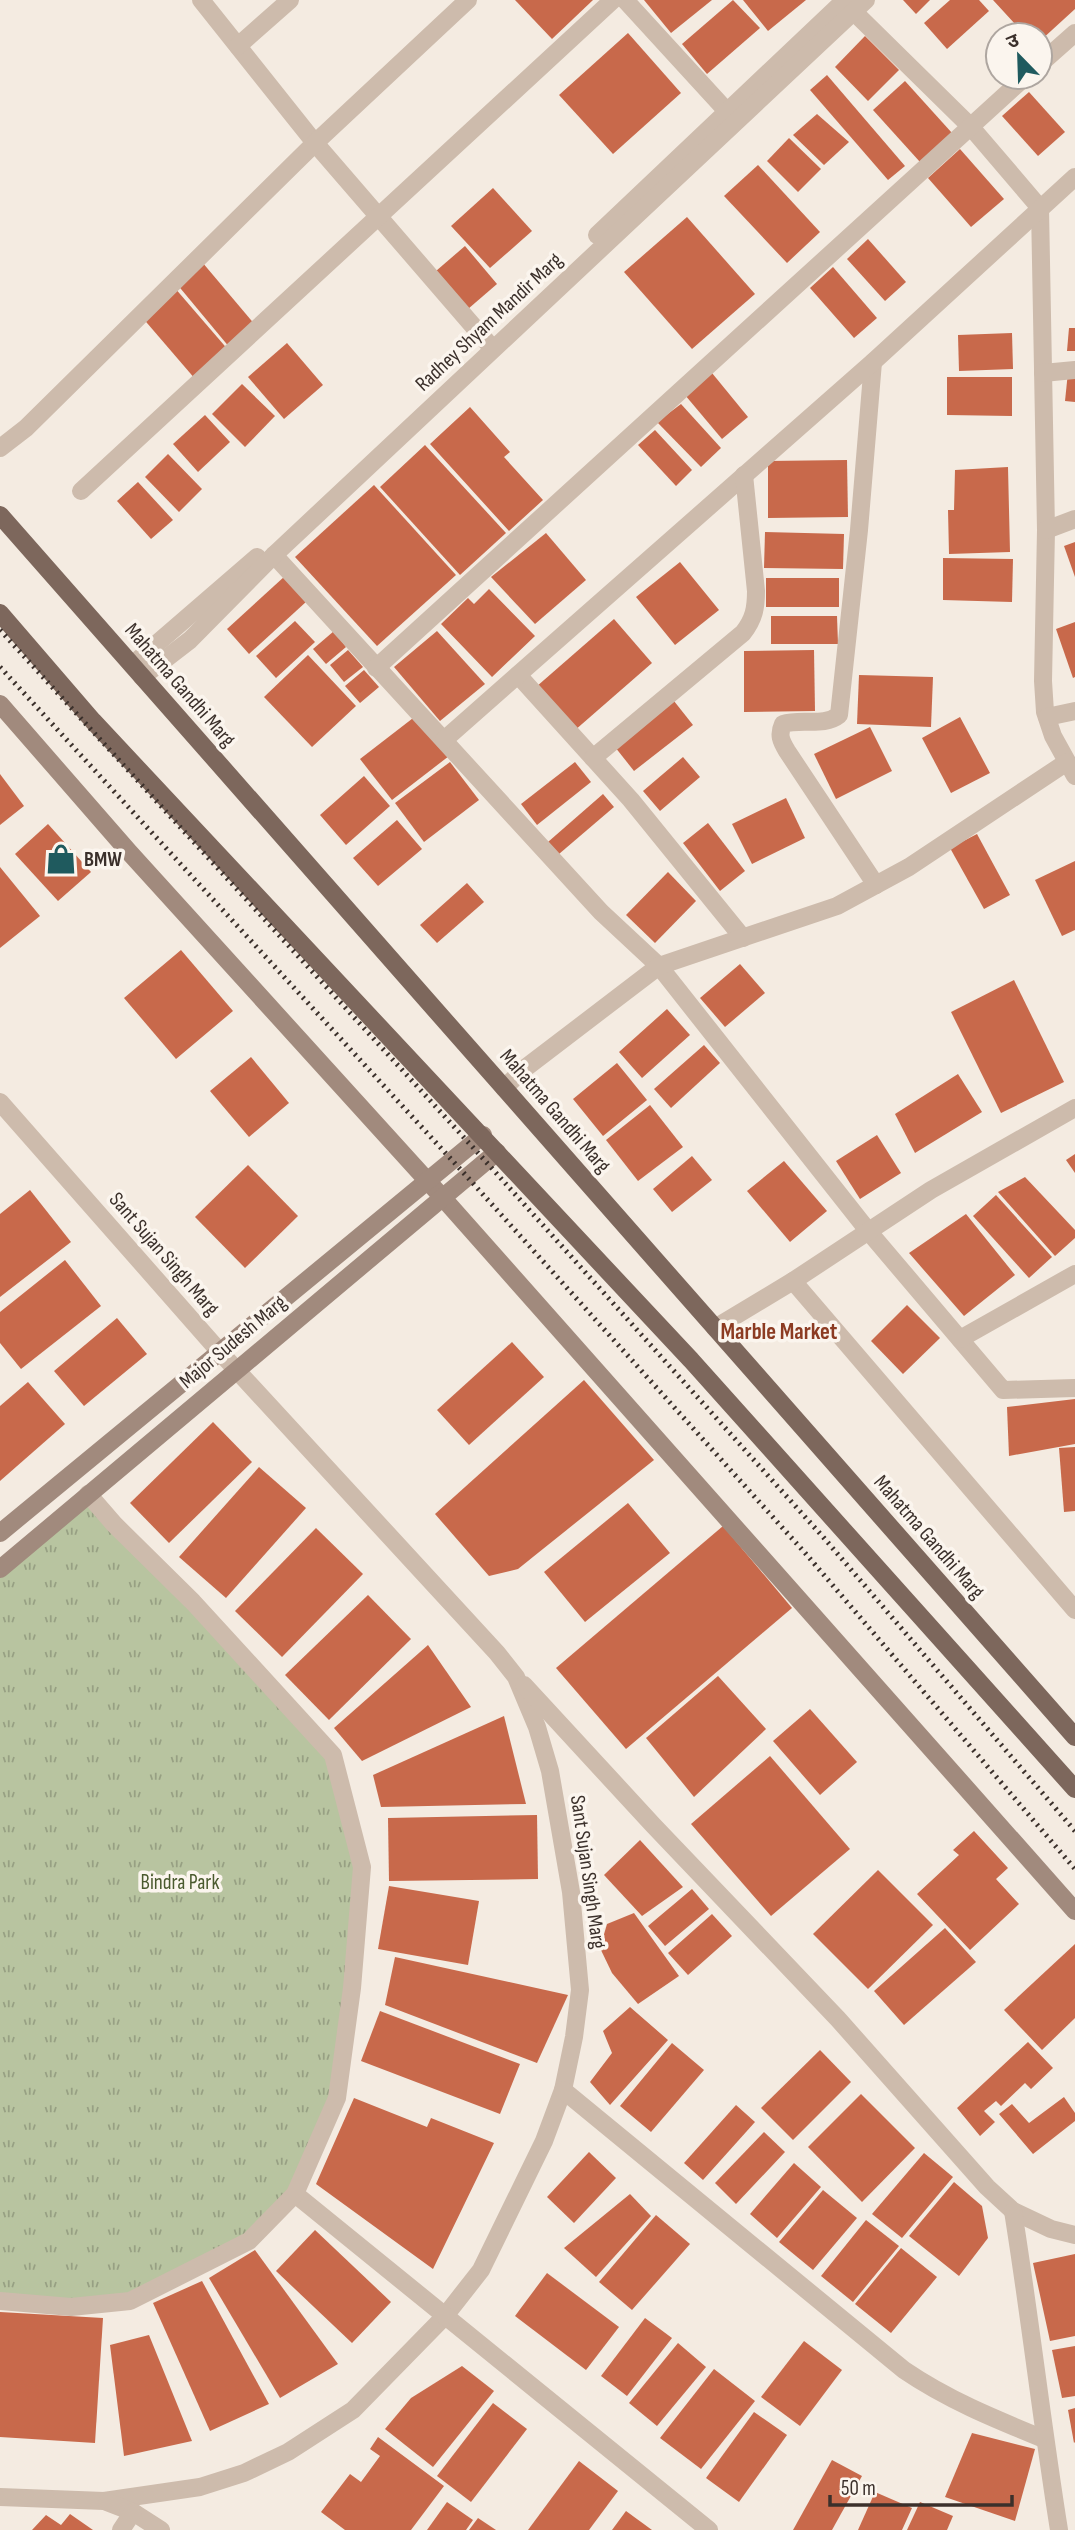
<svg xmlns="http://www.w3.org/2000/svg" width="1075" height="2530" font-family="'Sofia Sans Condensed','Noto Sans Devanagari',sans-serif">
<style>
.grass{fill:url(#grass-tufts)}
.building{fill:#c8694b}
.lines{fill:none;stroke-linecap:round;stroke-linejoin:round}
.street{stroke:#cdbbac;stroke-width:18}
.secondary{stroke:#a18a7d;stroke-width:18}
.primary{stroke:#7d675c;stroke-width:18}
.rail{stroke:#3b302b;stroke-width:5;stroke-dasharray:2 5;stroke-linecap:butt}
.labels{text-anchor:middle;dominant-baseline:central;stroke-width:7;stroke-linejoin:round;paint-order:stroke}
.street-label{font-size:21px;fill:#3b302b;stroke:#fbf5ee}
.poi-label{font-size:21px;font-weight:bold;fill:#3b302b;stroke:#fbf5ee;text-anchor:start}
.park-label{font-size:21px;fill:#4a5a2e;stroke:#fbf5ee}
.neighbourhood-label{font-size:23px;font-weight:bold;fill:#8c3b22;stroke:#fbf5ee}
</style>
<defs>
<pattern id="grass-tufts" width="24" height="20" patternUnits="userSpaceOnUse" patternTransform="scale(1.75)"><rect width="24" height="20" fill="#b8c4a0"/><path d="M3 7l-1-3M5 7V3M7 7l1-3M15 17l-1-3M17 17v-4M19 17l1-3" fill="none" stroke="#97a083"/></pattern>
</defs>
<rect width="100%" height="100%" fill="#f4ebe1"/>
<path class="grass" d="M88 1494 333 1755 362 1867 339 2085 295 2194 249 2241 130 2301H0V1569Z"/>
<g class="building">
<path d="M515 0H593L552 39Z"/>
<path d="M644 0H712L671 33Z"/>
<path d="M733 0 760 28 707 74 682 44Z"/>
<path d="M743 0H806L768 31Z"/>
<path d="M903 0H930L916 14Z"/>
<path d="M950 0H979L989 11 947 49 924 23Z"/>
<path d="M993 0H1075V9L1040 41V35H1025Z"/>
<path d="M628 33 681 93 613 154 559 95Z"/>
<path d="M865 36 899 70 868 101 835 67Z"/>
<path d="M827 75 905 166 888 180 810 90Z"/>
<path d="M905 81 952 133 920 162 873 110Z"/>
<path d="M1029 92 1065 132 1038 156 1002 116Z"/>
<path d="M817 114 849 142 824 165 793 135Z"/>
<path d="M789 138 821 169 798 192 767 161Z"/>
<path d="M960 149 1004 199 971 227 928 178Z"/>
<path d="M758 165 820 232 787 263 724 196Z"/>
<path d="M493 188 532 231 490 268 451 226Z"/>
<path d="M687 217 755 294 692 349 624 272Z"/>
<path d="M868 239 906 282 885 301 847 259Z"/>
<path d="M465 246 497 284 468 309 436 271Z"/>
<path d="M202 262 256 326 230 348 176 283Z"/>
<path d="M833 267 877 318 854 338 810 288Z"/>
<path d="M174 287 230 352 196 380 141 316Z"/>
<path d="M1069 328H1075V351H1067Z"/>
<path d="M1012 333 1013 369 959 371 958 335Z"/>
<path d="M287 343 323 385 284 419 248 377Z"/>
<path d="M1068 372 1075 373V402L1065 401Z"/>
<path d="M712 373 748 417 722 439 685 395Z"/>
<path d="M947 377H1012V416L947 415Z"/>
<path d="M242 384 275 416 245 447 212 414Z"/>
<path d="M681 404 721 448 701 467 657 422Z"/>
<path d="M470 407 510 452 504 457 543 500 509 531 430 444Z"/>
<path d="M205 415 230 442 198 472 173 444Z"/>
<path d="M655 430 692 470 676 486 638 445Z"/>
<path d="M425 445 506 533 460 575 380 487Z"/>
<path d="M168 454 202 489 179 512 145 477Z"/>
<path d="M847 460 848 517 768 518V461Z"/>
<path d="M1008 467 1010 552 949 554 948 510H954L955 470Z"/>
<path d="M138 482 173 520 151 539 117 501Z"/>
<path d="M374 485 456 575 377 646 295 557Z"/>
<path d="M765 532 844 534 843 569 764 568Z"/>
<path d="M546 533 586 580 535 624 491 577Z"/>
<path d="M1075 542V577L1064 546Z"/>
<path d="M943 558 1013 559 1012 602 943 600Z"/>
<path d="M680 562 719 610 675 645 636 597Z"/>
<path d="M285 576 307 601 249 654 227 629Z"/>
<rect x="766" y="578" width="73" height="29"/>
<path d="M489 589 535 636 492 677 441 624 468 598 474 604Z"/>
<path d="M771 616H837L838 644H771Z"/>
<path d="M614 619 652 663 574 731 536 687Z"/>
<path d="M295 621 315 642 276 678 256 656Z"/>
<path d="M1075 622V677L1073 678 1056 629Z"/>
<path d="M334 631 346 647 326 664 313 649Z"/>
<path d="M437 631 485 684 440 721 394 667Z"/>
<path d="M348 650 363 667 344 682 330 665Z"/>
<path d="M814 650 815 711 744 712V651Z"/>
<path d="M308 655 356 706 312 747 264 697Z"/>
<path d="M364 670 379 687 360 703 345 686Z"/>
<path d="M859 675 933 677 931 727 857 724Z"/>
<path d="M674 701 693 725 634 771 615 747Z"/>
<path d="M417 715 449 756 392 800 360 759Z"/>
<path d="M960 717 990 773 951 793 922 738Z"/>
<path d="M870 727 892 771 836 799 814 754Z"/>
<path d="M683 757 700 777 660 811 643 791Z"/>
<path d="M450 762 479 800 424 842 395 803Z"/>
<path d="M575 762 591 782 537 825 521 804Z"/>
<path d="M0 774 24 806 0 825Z"/>
<path d="M364 776 390 806 346 845 320 815Z"/>
<path d="M603 794 614 807 559 854 548 842Z"/>
<path d="M786 798 805 838 752 864 732 824Z"/>
<path d="M397 820 422 849 378 886 353 858Z"/>
<path d="M708 823 745 871 720 891 683 843Z"/>
<path d="M48 824 91 872 58 901 15 854Z"/>
<path d="M977 834 1010 895 984 909 950 848Z"/>
<path d="M1075 861V930L1062 936 1035 880Z"/>
<path d="M0 867 40 916 0 948Z"/>
<path d="M668 872 696 901 655 943 626 915Z"/>
<path d="M467 883 484 902 437 943 420 925Z"/>
<path d="M181 950 233 1011 176 1059 124 998Z"/>
<path d="M740 964 765 993 725 1027 700 998Z"/>
<path d="M1014 980 1064 1082 1001 1113 951 1012Z"/>
<path d="M667 1009 690 1035 642 1078 619 1052Z"/>
<path d="M704 1045 720 1063 671 1108 654 1089Z"/>
<path d="M251 1057 289 1103 249 1137 210 1091Z"/>
<path d="M617 1063 647 1100 603 1136 573 1099Z"/>
<path d="M958 1074 982 1112 915 1153 895 1114Z"/>
<path d="M650 1105 683 1147 638 1181 606 1140Z"/>
<path d="M877 1135 901 1173 860 1199 836 1161Z"/>
<path d="M1075 1154V1173L1066 1160Z"/>
<path d="M692 1156 712 1180 672 1212 653 1189Z"/>
<path d="M784 1161 827 1211 790 1242 747 1191Z"/>
<path d="M248 1165 298 1216 245 1268 195 1217Z"/>
<path d="M1025 1177 1075 1230V1238L1055 1256 998 1192Z"/>
<path d="M30 1190 71 1242 0 1297V1214Z"/>
<path d="M996 1195 1052 1257 1029 1278 973 1216Z"/>
<path d="M966 1214 1015 1275 964 1316 909 1253Z"/>
<path d="M65 1260 101 1306 21 1369 0 1343V1312Z"/>
<path d="M907 1305 940 1338 903 1374 871 1341Z"/>
<path d="M117 1318 147 1354 84 1406 54 1371Z"/>
<path d="M512 1342 544 1377 469 1445 437 1410Z"/>
<path d="M584 1380 654 1460 518 1569 489 1576 435 1514Z"/>
<path d="M28 1382 65 1424 0 1481V1406Z"/>
<path d="M1075 1399V1444L1009 1456 1007 1407Z"/>
<path d="M213 1422 252 1462 169 1543 130 1503Z"/>
<path d="M1075 1447V1511L1064 1512 1059 1448Z"/>
<path d="M259 1467 306 1508 226 1598 179 1557Z"/>
<path d="M628 1503 670 1553 585 1622 544 1572Z"/>
<path d="M723 1526 792 1608 626 1749 556 1668Z"/>
<path d="M316 1528 363 1574 282 1657 235 1611Z"/>
<path d="M368 1595 411 1639 329 1720 285 1675Z"/>
<path d="M428 1645 471 1707 362 1761 334 1728Z"/>
<path d="M718 1676 766 1729 694 1797 646 1738Z"/>
<path d="M810 1709 857 1762 820 1795 773 1741Z"/>
<path d="M504 1716 526 1804 381 1807 373 1775Z"/>
<path d="M770 1756 850 1849 771 1916 691 1824Z"/>
<path d="M537 1815 538 1879 389 1881 388 1818Z"/>
<path d="M974 1831 1008 1868 996 1879 1019 1904 970 1950 917 1894 959 1855 953 1850Z"/>
<path d="M640 1840 683 1887 642 1916 604 1875Z"/>
<path d="M878 1870 933 1925 868 1989 813 1934Z"/>
<path d="M389 1886 479 1901 468 1965 378 1949Z"/>
<path d="M692 1889 709 1909 665 1946 648 1926Z"/>
<path d="M634 1913 679 1976 638 2004 612 1973 600 1948 607 1924Z"/>
<path d="M712 1914 732 1936 688 1975 668 1953Z"/>
<path d="M945 1928 976 1962 904 2025 874 1991Z"/>
<path d="M1075 1944V2018L1042 2050 1004 2010Z"/>
<path d="M395 1957 568 1995 537 2063 385 2005Z"/>
<path d="M630 2007 668 2040 610 2105 590 2082 612 2053 603 2031Z"/>
<path d="M380 2011 520 2064 500 2114 361 2061Z"/>
<path d="M1028 2042 1053 2068 1031 2089 1025 2083 1001 2106 996 2101 984 2111 995 2122 980 2136 957 2108Z"/>
<path d="M672 2043 704 2070 651 2132 620 2106Z"/>
<path d="M820 2050 851 2082 793 2140 761 2108Z"/>
<path d="M861 2094 915 2148 862 2202 808 2147Z"/>
<path d="M1064 2097 1075 2113V2121L1033 2154 999 2114 1012 2104 1029 2123Z"/>
<path d="M354 2098 427 2127 431 2118 494 2143 433 2269 316 2184Z"/>
<path d="M736 2105 755 2122 703 2180 684 2163Z"/>
<path d="M764 2132 785 2152 736 2204 715 2183Z"/>
<path d="M589 2152 616 2178 574 2223 547 2197Z"/>
<path d="M924 2153 953 2177 902 2238 872 2214Z"/>
<path d="M794 2163 821 2187 777 2238 750 2214Z"/>
<path d="M954 2182 982 2206 988 2238 959 2276 909 2236Z"/>
<path d="M823 2190 857 2218 813 2270 779 2242Z"/>
<path d="M630 2194 651 2216 596 2277 564 2248Z"/>
<path d="M656 2215 690 2244 632 2310 599 2282Z"/>
<path d="M866 2220 899 2246 853 2302 821 2276Z"/>
<path d="M315 2230 391 2302 352 2343 276 2271Z"/>
<path d="M901 2248 937 2277 891 2333 855 2304Z"/>
<path d="M255 2250 338 2364 280 2398 209 2278Z"/>
<path d="M1075 2254V2336L1050 2341 1033 2263Z"/>
<path d="M547 2273 619 2327 586 2370 515 2316Z"/>
<path d="M202 2281 269 2404 210 2431 153 2303Z"/>
<path d="M0 2312 103 2318 95 2443 0 2437Z"/>
<path d="M645 2318 672 2338 627 2396 601 2376Z"/>
<path d="M149 2335 192 2441 124 2456 110 2345Z"/>
<path d="M804 2341 842 2370 800 2426 761 2397Z"/>
<path d="M678 2343 706 2367 657 2426 629 2403Z"/>
<path d="M1075 2346V2396L1062 2398 1052 2350Z"/>
<path d="M462 2366 494 2391 433 2467 385 2429 411 2398Z"/>
<path d="M714 2369 755 2401 701 2469 660 2438Z"/>
<path d="M493 2403 527 2429 471 2502 437 2476Z"/>
<path d="M1075 2408V2442L1074 2443 1068 2410Z"/>
<path d="M754 2412 787 2435 739 2502 706 2478Z"/>
<path d="M972 2433 1035 2449 1015 2521 945 2497Z"/>
<path d="M378 2437 444 2486 411 2530H345L321 2512 350 2474 361 2482 380 2456 370 2449Z"/>
<path d="M832 2460 862 2476 832 2530H793Z"/>
<path d="M579 2461 618 2491 589 2530H528Z"/>
<path d="M875 2492 912 2508 902 2530H858Z"/>
<path d="M447 2502 473 2520 466 2530H427Z"/>
<path d="M920 2502 953 2516 947 2530H907Z"/>
<path d="M626 2511 652 2530H612Z"/>
<path d="M70 2514 93 2530H32L46 2515 61 2525Z"/>
<path d="M478 2518 496 2530H469Z"/>
</g>
<g class="lines">
<g class="street">
<path d="M201 0 315 143 493 349"/>
<path d="M625 0 734 119"/>
<path d="M844 5 854 12 970 126 1040 208 1046 530 1043 681 1045 712 1053 736 1075 776"/>
<path d="M238 46 290 0"/>
<path d="M1040 64 1075 33"/>
<path d="M597 235 845 0"/>
<path d="M873 362 859 530 839 715C824 727 801 718 783 724 778 735 781 741 787 751L876 885"/>
<path d="M1043 373 1075 370"/>
<path d="M0 448 26 428 315 143 468 0"/>
<path d="M81 491 613 0"/>
<path d="M1046 530 1075 519"/>
<path d="M274 555 601 912 659 966 869 1232 1003 1390 1075 1388"/>
<path d="M132 665 257 557"/>
<path d="M376 668 1025 77"/>
<path d="M518 675 631 800 743 938"/>
<path d="M142 677 190 640 274 555 866 0"/>
<path d="M1047 717 1075 711"/>
<path d="M444 740 873 362 1075 177"/>
<path d="M593 758 743 633C754 619 756 608 756 591L744 475"/>
<path d="M504 1088 524 1069 659 966 837 906 909 867 1067 762"/>
<path d="M0 1102 219 1351 497 1653 516 1677 537 1727 550 1771 571 1892 580 1990 574 2037 563 2090 544 2141 481 2270 445 2316 353 2410 288 2452 244 2473 200 2487 104 2501 0 2497"/>
<path d="M793 1281 1075 1610"/>
<path d="M715 1328 793 1281 931 1190 1075 1108"/>
<path d="M960 1339 1075 1274"/>
<path d="M524 1685 653 1825 838 2019 987 2187 1013 2211 1051 2229 1075 2235"/>
<path d="M563 2090 904 2370C948 2400 995 2419 1044 2439"/>
<path d="M295 2194 709 2530"/>
<path d="M1013 2211C1030 2317 1042 2424 1059 2530"/>
<path d="M0 2301 71 2307 130 2301 249 2241 295 2194 337 2098 352 1988 362 1867 333 1755 193 1602 114 1524 88 1494"/>
<path d="M107 2502 133 2512 161 2530"/>
<path d="M121 2530 133 2512"/>
</g>
<g class="secondary">
<path d="M0 704 129 852 443 1198 1075 1911"/>
<path d="M0 1533 483 1135"/>
<path d="M0 1569 497 1152"/>
</g>
<g class="primary">
<path d="M0 515 1075 1737"/>
<path d="M0 613 93 721 691 1360 1075 1789"/>
</g>
<g class="rail">
<path d="M0 630 479 1154 824 1538 1075 1831"/>
<path d="M0 667 461 1170 806 1554 1075 1869"/>
</g>
</g>
<defs>
<g id="shop-bare" transform="scale(2.415)"><path d="M-5-2.5h2.3a2.7 3.5 0 0 1 5.4 0H5L5.5 6h-11ZM-1.5-2.5h3a1.5 2.3 0 0 0-3 0Z" fill="#1f5a5e" stroke="#fbf5ee" stroke-width="2.5" paint-order="stroke"/></g>
</defs>
<g fill-rule="evenodd">
<use href="#shop-bare" x="61" y="859"/>
</g>
<g class="labels">
<g class="street-label">
<text transform="translate(489 322) rotate(-43)">Radhey Shyam Mandir Marg</text>
<text transform="translate(180 685) rotate(49)">Mahatma Gandhi Marg</text>
<text transform="translate(555 1111) rotate(49)">Mahatma Gandhi Marg</text>
<text transform="translate(164 1254) rotate(49)">Sant Sujan Singh Marg</text>
<text transform="translate(233 1342) rotate(-40)">Major Sudesh Marg</text>
<text transform="translate(929 1537) rotate(49)">Mahatma Gandhi Marg</text>
<text transform="translate(588 1872) rotate(82)">Sant Sujan Singh Marg</text>
</g>
<g class="poi-label">
<text x="84" y="859">BMW</text>
</g>
<g class="park-label">
<text x="180" y="1882">Bindra Park</text>
</g>
<g class="neighbourhood-label">
<text x="779" y="1332">Marble Market</text>
</g>
</g>
<g transform="translate(1019 56) rotate(337)"><circle r="33" fill="#fbf5ee" stroke="#aea6a0" stroke-width="2"/>
<path d="M0-5L12 26L0 18L-12 26Z" fill="#1f5a5e"/>
<text y="-10" font-size="19" font-weight="bold" text-anchor="middle" fill="#3b302b">उ</text>
</g>
<path d="M830 2495v10h182v-10" fill="none" stroke="#3b302b" stroke-width="3.5"/>
<text x="841" y="2495" font-size="21" fill="#3b302b" stroke="#fbf5ee" stroke-width="5" paint-order="stroke">50 m</text>
</svg>
